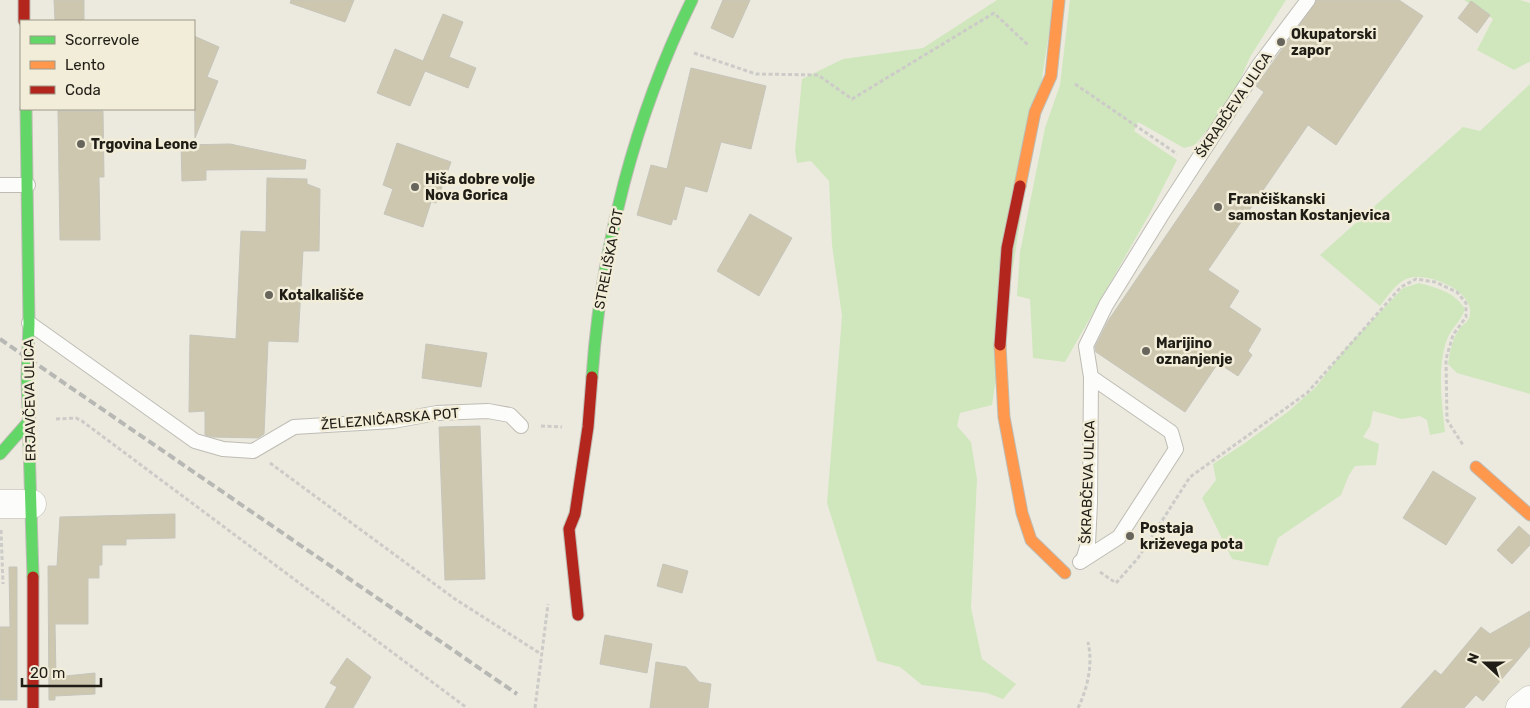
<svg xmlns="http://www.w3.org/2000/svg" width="1530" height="708" font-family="Rubik,sans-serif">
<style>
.green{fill:#d0e7be}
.building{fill:#cdc7b0;stroke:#c6c5bb}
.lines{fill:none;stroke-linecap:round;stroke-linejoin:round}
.lane-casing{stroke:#bebcb4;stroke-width:16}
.street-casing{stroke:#bebcb4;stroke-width:29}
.fast-casing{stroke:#bebcb4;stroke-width:13}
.slow-casing{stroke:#bebcb4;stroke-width:13}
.jam-casing{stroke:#bebcb4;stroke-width:13}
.path{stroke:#cccbc8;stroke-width:3;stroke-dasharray:4 2.5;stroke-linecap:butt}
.lane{stroke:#fcfcfa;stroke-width:14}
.street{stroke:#fcfcfa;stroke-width:28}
.fast{stroke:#63d668;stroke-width:11}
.slow{stroke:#ff974d;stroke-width:11}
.jam{stroke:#b3261e;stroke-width:11}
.rail{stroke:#b7b7b4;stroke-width:4;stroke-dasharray:8 4;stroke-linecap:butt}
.poi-dot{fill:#67655c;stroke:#f2edd8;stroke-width:2}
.labels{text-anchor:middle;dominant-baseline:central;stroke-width:5;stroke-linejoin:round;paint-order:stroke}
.poi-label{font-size:14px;font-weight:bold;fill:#1f1d16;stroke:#f2edd8;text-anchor:start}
.street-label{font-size:14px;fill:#1f1d16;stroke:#f2edd8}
</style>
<rect width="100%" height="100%" fill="#eceade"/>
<g class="green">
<path d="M997 0H1054L992 405 960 413 957 426 971 442 977 479 971 608 982 659 1016 684 1003 699 987 693 922 685 900 667 877 661 827 503 842 316 832 245 829 181 811 161 797 163 795 151 802 79 843 59 923 48Z"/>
<path d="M1070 0H1286L1250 57 1232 99 1195 145 1184 148 1138 122 1134 131 1177 160 1150 213 1065 362 1033 358 1030 299 1017 296 1020 252 1045 128 1060 85Z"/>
<path d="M1464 0H1520L1530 3V63L1529 62 1514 70 1477 50 1493 19Z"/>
<path d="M1530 84V394L1457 373 1448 364C1450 352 1452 339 1460 328 1464 323 1470 321 1470 313 1473 289 1422 269 1404 280 1394 286 1387 297 1380 306L1320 255 1463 127 1480 131Z"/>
<path d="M1419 283C1437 288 1455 292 1465 309 1461 322 1450 329 1446 342 1437 371 1442 403 1445 432L1430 435 1427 420 1420 416 1402 419 1373 411 1370 426 1363 437 1379 444 1376 465 1355 466 1349 475 1341 495 1278 538 1268 566 1232 559 1202 498 1216 480 1213 464 1245 443 1289 411 1316 387 1345 349 1403 288Z"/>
</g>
<g class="building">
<path d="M54 0H84V21H55Z"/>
<path d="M291 0H354L345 22 290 3Z"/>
<path d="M723 0H750L733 38 711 28Z"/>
<path d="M1317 0H1399L1423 16 1336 145 1308 125 1208 270 1239 291 1229 307 1261 329 1248 351 1252 355 1238 376 1218 363 1185 412 1096 352 1095 347 1108 321 1264 92 1256 86Z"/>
<path d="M1471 1 1490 15 1477 33 1458 18Z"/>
<path d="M443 14 463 22 449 57 476 68 468 88 425 71 410 106 377 93 395 49 423 61Z"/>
<path d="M194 36 219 47 207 77 218 81 195 138Z"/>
<path d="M691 68 766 86 751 149 721 142 707 192 685 186 676 220 673 219 671 225 637 215 651 165 667 169Z"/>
<path d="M58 111H103L104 177H99L100 240H60Z"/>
<path d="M397 143 451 162 436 203 431 202 423 227 384 214 393 189 383 185Z"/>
<path d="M230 144 306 160 305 169 206 170V180L182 181 181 145Z"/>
<path d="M267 178 307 179V184L320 189 319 251H303L298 342 268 341 264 434 258 438 213 437 205 435V411L189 412 190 335 236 339 241 231 266 232Z"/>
<path d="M750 214 792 238 759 296 717 271Z"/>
<path d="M426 344 487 353 481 387 422 378Z"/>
<path d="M480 426 485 579 445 580 439 427Z"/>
<path d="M1433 471 1476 498 1446 545 1403 518Z"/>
<path d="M175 514V538L126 539V545H102V565H99V578H88V624H55L56 677 95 673V694L55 696V700H49L48 566H57L60 517Z"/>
<path d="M1519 526 1530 536V545L1512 564 1497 550Z"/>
<path d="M663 564 688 571 682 593 657 586Z"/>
<path d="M9 567H17V700H0V627H10Z"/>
<path d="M1530 611V646L1483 701 1476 695 1464 708H1401L1435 670 1441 675 1481 627 1490 634Z"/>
<path d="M605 635 652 644 647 673 600 664Z"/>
<path d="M347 658 371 677 353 708H325L337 687 330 683Z"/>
<path d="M656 662 686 667 699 682 711 684 708 708H650Z"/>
</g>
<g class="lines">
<g class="lane-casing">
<g id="lane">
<path d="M0 185H28"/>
<path d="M29 323 195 441 223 449 253 451 294 427 393 421 437 413 488 411 510 415 521 426"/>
<path d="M1083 560 1088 544 1090 503 1091 377 1086 346 1106 305 1161 216 1259 65 1308 0"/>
<path d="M1080 562 1119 537 1176 449 1171 432 1091 377"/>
</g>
</g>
<g class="street-casing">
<g id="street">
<path d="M0 504H32"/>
<path d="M1520 708 1530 700"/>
</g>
</g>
<g class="fast-casing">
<g id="fast">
<path d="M26 109 29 323 27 377 33 577"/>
<path d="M592 377C601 247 635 116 692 0"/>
<path d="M0 454 30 420"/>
</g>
</g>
<g class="slow-casing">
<g id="slow">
<path d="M1020 186 1035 112 1051 76 1059 0"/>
<path d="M1000 345 1004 417 1022 513 1031 540 1065 573"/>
<path d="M1476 467 1530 515"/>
</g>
</g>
<g class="jam-casing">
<g id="jam">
<path d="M24 0V21"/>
<path d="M1000 345 1007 248 1020 186"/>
<path d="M33 577V708"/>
<path d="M578 615 569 529 575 514 588 427 592 377"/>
</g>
</g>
<g class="path">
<path d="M694 53 756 74 818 75 852 99 994 13 1028 45"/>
<path d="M1075 84 1177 154"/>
<path d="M56 419 76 418 82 421 467 708"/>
<path d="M541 426 562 427"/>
<path d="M270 463 455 599 541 654"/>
<path d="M1 530 3 584"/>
<path d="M1100 572 1116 583 1138 558 1190 477 1307 393 1401 287 1416 279 1435 282 1457 292 1466 303V317L1453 335 1446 359 1447 420 1463 445"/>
<path d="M535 708 548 604"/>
<path d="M1078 708C1088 687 1093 664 1088 642"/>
</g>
<use href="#lane" class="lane"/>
<use href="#street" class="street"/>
<use href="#fast" class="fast"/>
<use href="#slow" class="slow"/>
<use href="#jam" class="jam"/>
<path class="rail" d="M0 339 517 694"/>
</g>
<g class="poi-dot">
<circle cx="1281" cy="42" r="5"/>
<circle cx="81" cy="144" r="5"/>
<circle cx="415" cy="187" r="5"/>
<circle cx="1218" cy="207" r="5"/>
<circle cx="269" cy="295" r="5"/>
<circle cx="1146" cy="351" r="5"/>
<circle cx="1130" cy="536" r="5"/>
</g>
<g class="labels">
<g class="poi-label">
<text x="1291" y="34">Okupatorski<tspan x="1291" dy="16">zapor</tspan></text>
<text x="91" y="144">Trgovina Leone</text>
<text x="425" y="179">Hiša dobre volje<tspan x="425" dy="16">Nova Gorica</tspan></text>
<text x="1228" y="199">Frančiškanski<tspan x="1228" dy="16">samostan Kostanjevica</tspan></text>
<text x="279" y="295">Kotalkališče</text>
<text x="1156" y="343">Marijino<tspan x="1156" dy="16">oznanjenje</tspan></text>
<text x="1140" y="528">Postaja<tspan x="1140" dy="16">križevega pota</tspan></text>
</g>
<g class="street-label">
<text transform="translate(1234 105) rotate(-56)">ŠKRABČEVA ULICA</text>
<text transform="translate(609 259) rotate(-79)">STRELIŠKA POT</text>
<text transform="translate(30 400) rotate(-91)">ERJAVČEVA ULICA</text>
<text transform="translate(390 419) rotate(-5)">ŽELEZNIČARSKA POT</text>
<text transform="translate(1088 482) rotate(-88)">ŠKRABČEVA ULICA</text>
</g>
</g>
<rect x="20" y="20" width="175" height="90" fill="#f2edd8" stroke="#9e9a8a"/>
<rect x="30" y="36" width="25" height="8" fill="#63d668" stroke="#9e9a8a"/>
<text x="65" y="45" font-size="15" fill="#1f1d16">Scorrevole</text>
<rect x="30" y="61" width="25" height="8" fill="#ff974d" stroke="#9e9a8a"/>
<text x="65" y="70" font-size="15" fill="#1f1d16">Lento</text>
<rect x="30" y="86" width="25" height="8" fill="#b3261e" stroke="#9e9a8a"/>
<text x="65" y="95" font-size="15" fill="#1f1d16">Coda</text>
<g transform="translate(1485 663) rotate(291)" stroke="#f2edd8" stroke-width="4" paint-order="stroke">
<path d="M0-4L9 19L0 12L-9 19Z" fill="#1f1d16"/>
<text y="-8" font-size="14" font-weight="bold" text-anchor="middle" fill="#1f1d16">N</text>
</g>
<path d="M22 678v8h79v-8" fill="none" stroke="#1f1d16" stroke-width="2.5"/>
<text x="30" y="678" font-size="15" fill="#1f1d16" stroke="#f2edd8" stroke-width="4" paint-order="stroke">20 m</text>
</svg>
